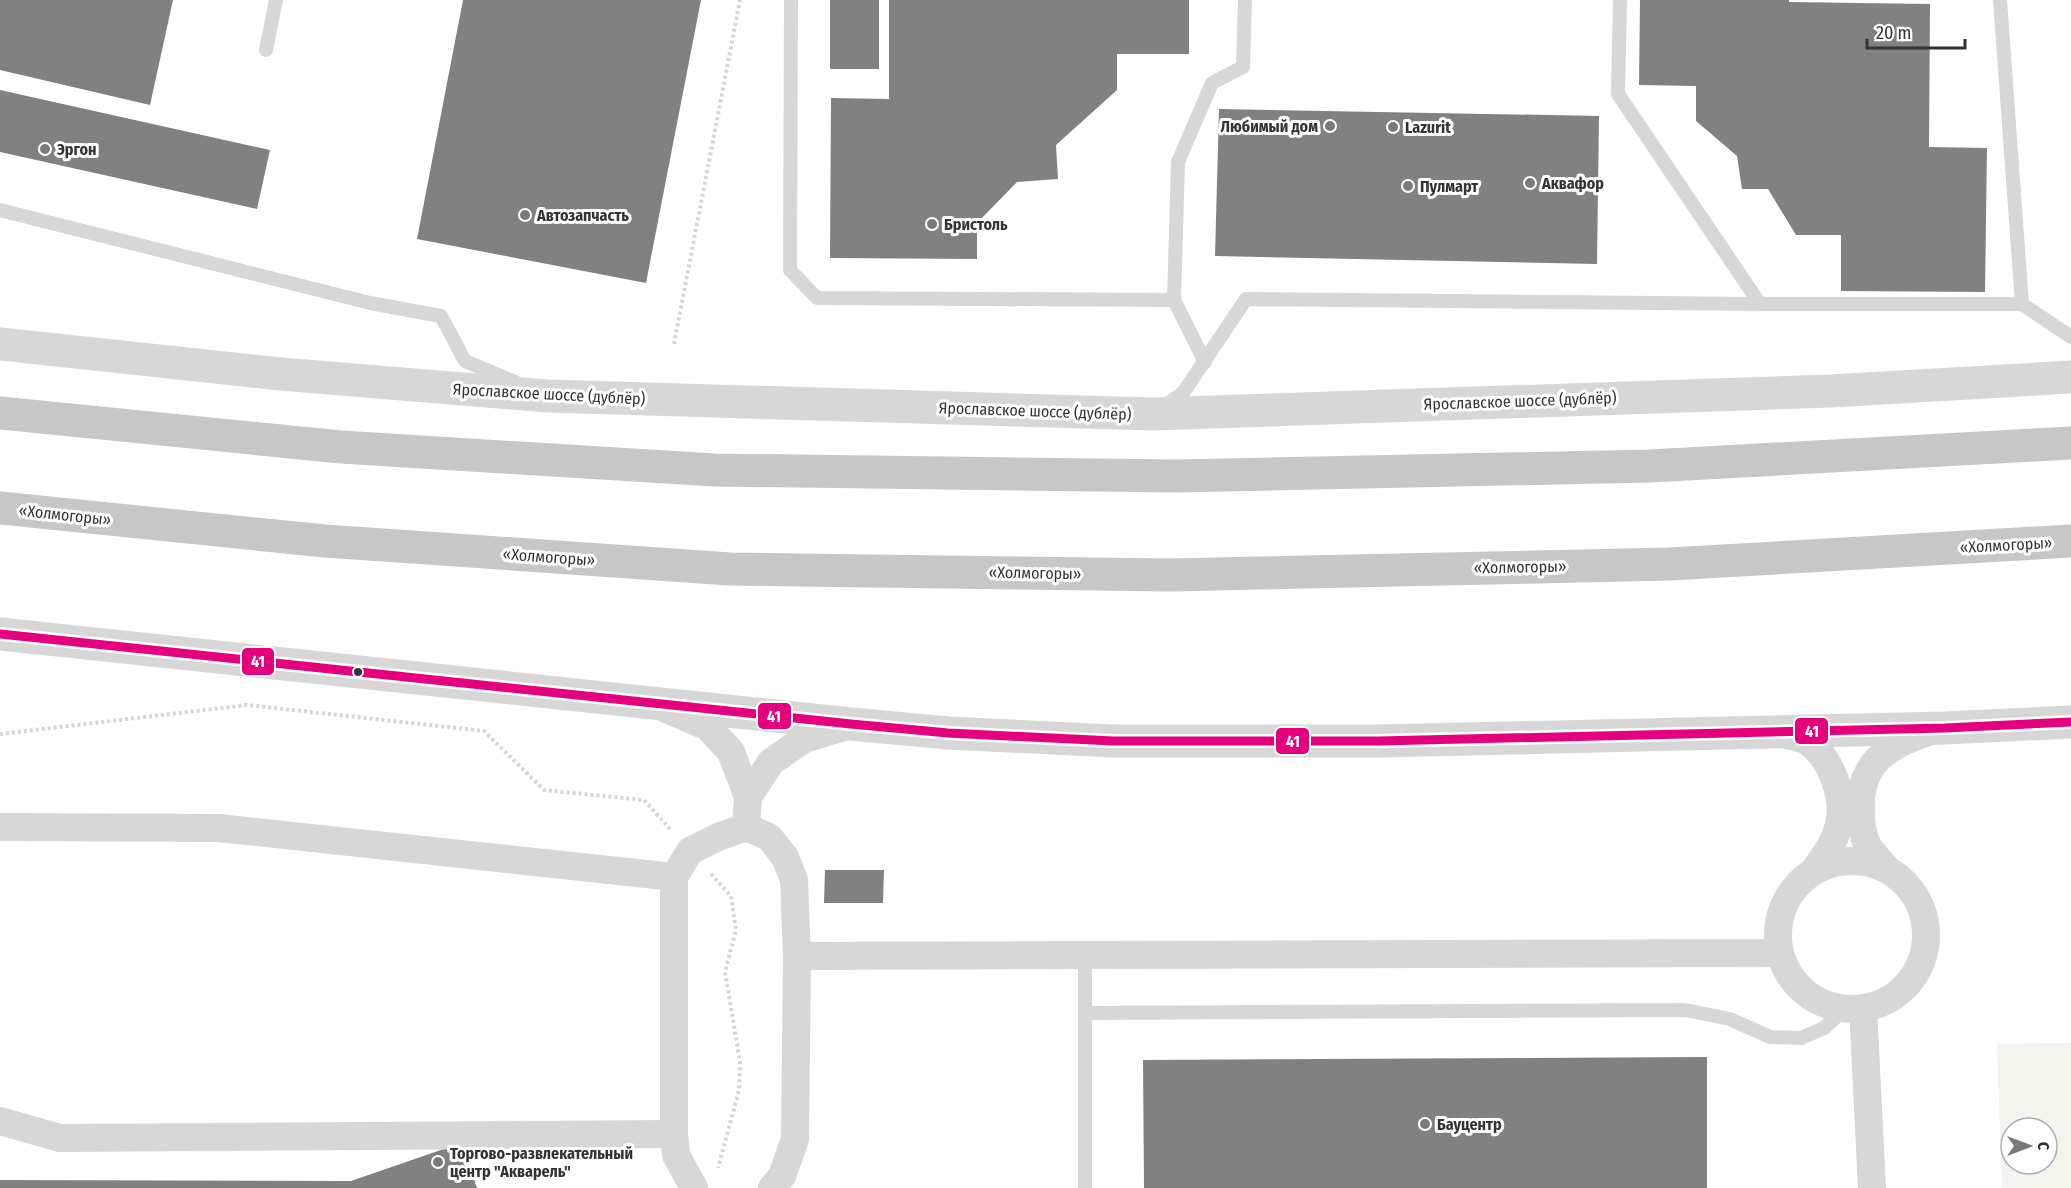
<svg xmlns="http://www.w3.org/2000/svg" width="2071" height="1188" font-family="'Fira Sans Condensed',sans-serif">
<style>
.green{fill:#f1f5ed;fill-rule:evenodd}
.building{fill:#818181}
.lines{fill:none;stroke-linecap:round;stroke-linejoin:round}
.path{stroke:#d6d6d6;stroke-width:4;stroke-dasharray:3 3;stroke-linecap:butt}
.service{stroke:#d7d7d7;stroke-width:14}
.minor{stroke:#d7d7d7;stroke-width:28}
.tertiary{stroke:#d7d7d7;stroke-width:33}
.trunk{stroke:#c7c7c7;stroke-width:33}
.bus-1-casing{stroke:#fff;stroke-width:14}
.bus-1{stroke:#e5007d;stroke-width:9}
.poi-dot{fill:#7a7a7a;stroke:#fff;stroke-width:2}
.bus-dot{fill:#333;stroke:#fff;stroke-width:2}
.labels{text-anchor:middle;dominant-baseline:central;stroke-width:6;stroke-linejoin:round;paint-order:stroke}
.poi-label{font-size:16px;font-weight:bold;fill:#333;stroke:#fff;text-anchor:start}
.street-label{font-size:16px;fill:#333;stroke:#fff}
.line-badge{stroke:#fff;stroke-width:2}
.badge-label{font-size:16px;text-anchor:middle;font-weight:bold;fill:#fff}
</style>
<rect width="100%" height="100%" fill="#fff"/>
<path class="green" d="M2071 1043V1188H2002L1997 1044ZM2011 1128H2047V1164H2011Z"/>
<g class="building">
<path d="M0 0H173L150 105 0 70Z"/>
<path d="M463 0H701L646 283 417 239Z"/>
<rect x="830" y="0" width="49" height="69"/>
<path d="M889 0H1189V54H1117V90L1056 145 1058 179 1017 182 977 223V259L830 258 831 98 889 99Z"/>
<path d="M1640 0H1789V2L1930 4 1929 147 1987 148 1985 292 1841 291V235H1796L1768 189H1742L1737 156 1696 121V86L1639 85Z"/>
<path d="M0 90 270 150 257 209 0 152Z"/>
<path d="M1219 109 1599 116 1597 264 1215 256Z"/>
<path d="M825 870H884L883 903H824Z"/>
<path d="M1707 1057V1188H1144L1143 1060Z"/>
<path d="M461 1143 477 1188H0V1180L351 1181Z"/>
</g>
<g class="lines">
<g class="path">
<path d="M674 344 740 0"/>
<path d="M0 734 247 705 484 731 544 790 644 800 670 829"/>
<path d="M711 874 731 896 736 930 725 972 740 1062 739 1090 718 1168"/>
</g>
<g class="service">
<path d="M791 0 790 270 817 298 1174 300"/>
<path d="M1620 0 1618 94 1760 304"/>
<path d="M2000 0 2022 304"/>
<path d="M266 50 276 0"/>
<path d="M0 210 370 303 441 316 465 361 515 382"/>
<path d="M1205 362 1174 300 1178 162 1212 83 1243 67 1245 0"/>
<path d="M1164 406 1183 393 1246 299 1760 304H2022L2071 337"/>
<path d="M1085 955V1188"/>
<path d="M1085 1013 1685 1010 1730 1019 1770 1037 1801 1038 1824 1028 1845 1009"/>
</g>
<g class="minor">
<path d="M666 709 708 727 731 752 748 797 746 827"/>
<path d="M1780 733C1789 736 1799 737 1807 741 1831 757 1847 800 1838 828 1834 843 1825 855 1816 868"/>
<path d="M748 797 771 762 804 739 847 726"/>
<path d="M0 827 219 828 674 877"/>
<circle cx="1852" cy="935" r="74"/>
<path d="M1887 869C1881 862 1874 855 1869 848 1863 838 1861 823 1861 812 1858 764 1887 745 1929 732"/>
<path d="M797 956 1780 953"/>
<path d="M1863 1008 1872 1188"/>
<path d="M0 1121 60 1138 674 1134"/>
<path d="M694 1188 676 1155 674 1134V877L690 851 718 837 746 827 769 837 785 857 794 880 797 956 795 1139 782 1176 772 1188"/>
</g>
<g class="tertiary">
<path d="M0 344 281 374 548 396 1152 414 1831 391 2071 377"/>
<path d="M0 634 851 724 948 733 1113 741H1379L1945 728 2071 722"/>
</g>
<g class="trunk">
<path d="M0 413 341 447 714 470 1176 476 1650 466 2071 443"/>
<path d="M0 508 325 541 730 569 1171 575 1670 564 2071 541"/>
</g>
<g class="bus-1-casing">
<path id="bus-1" d="M0 634 851 724 948 733 1113 741H1379L1945 728 2071 722"/>
</g>
<use href="#bus-1" class="bus-1"/>
</g>
<g class="poi-dot">
<circle cx="1330" cy="126" r="6"/>
<circle cx="1393" cy="127" r="6"/>
<circle cx="45" cy="149" r="6"/>
<circle cx="1530" cy="183" r="6"/>
<circle cx="1408" cy="186" r="6"/>
<circle cx="525" cy="215" r="6"/>
<circle cx="932" cy="224" r="6"/>
<circle cx="1425" cy="1124" r="6"/>
<circle cx="438" cy="1162" r="6"/>
</g>
<circle class="bus-dot" cx="358" cy="672" r="5"/>
<g class="labels">
<g class="poi-label">
<text x="1318" y="126" text-anchor="end">Любимый дом</text>
<text x="1405" y="127">Lazurit</text>
<text x="57" y="149">Эргон</text>
<text x="1542" y="183">Аквафор</text>
<text x="1420" y="186">Пулмарт</text>
<text x="537" y="215">Автозапчасть</text>
<text x="944" y="224">Бристоль</text>
<text x="1437" y="1124">Бауцентр</text>
<text x="450" y="1153">Торгово-развлекательный<tspan x="450" dy="18">центр "Акварель"</tspan></text>
</g>
<g class="street-label">
<text transform="translate(549 394) rotate(3)">Ярославское шоссе (дублёр)</text>
<text transform="translate(1520 401) rotate(-2)">Ярославское шоссе (дублёр)</text>
<text transform="translate(1035 411) rotate(2)">Ярославское шоссе (дублёр)</text>
<text transform="translate(65 515) rotate(6)">«Холмогоры»</text>
<text transform="translate(2006 545) rotate(-3)">«Холмогоры»</text>
<text transform="translate(549 557) rotate(4)">«Холмогоры»</text>
<text transform="translate(1520 567) rotate(-1)">«Холмогоры»</text>
<text transform="translate(1035 573) rotate(1)">«Холмогоры»</text>
</g>
</g>
<g class="line-badge">
<rect x="241" y="647" width="34" height="29" rx="6" fill="#e5007d"/>
<rect x="757" y="702" width="35" height="28" rx="6" fill="#e5007d"/>
<rect x="1794" y="717" width="35" height="28" rx="6" fill="#e5007d"/>
<rect x="1275" y="727" width="35" height="28" rx="6" fill="#e5007d"/>
</g>
<g class="badge-label">
<text x="258" y="667">41</text>
<text x="774" y="722">41</text>
<text x="1812" y="737">41</text>
<text x="1293" y="747">41</text>
</g>
<g transform="translate(2029 1146) rotate(90)"><circle r="28" fill="#ffffff" stroke="#adadad" stroke-width="1.5"/>
<path d="M0-4.5L10 22L0 15L-10 22Z" fill="#7a7a7a"/>
<text y="-9" font-size="16" font-weight="bold" text-anchor="middle" fill="#333333">С</text>
</g>
<path d="M1867 39v9h98v-9" fill="none" stroke="#333333" stroke-width="3"/>
<text x="1876" y="39" font-size="18" fill="#333333" stroke="#ffffff" stroke-width="4.5" paint-order="stroke">20 m</text>
</svg>
